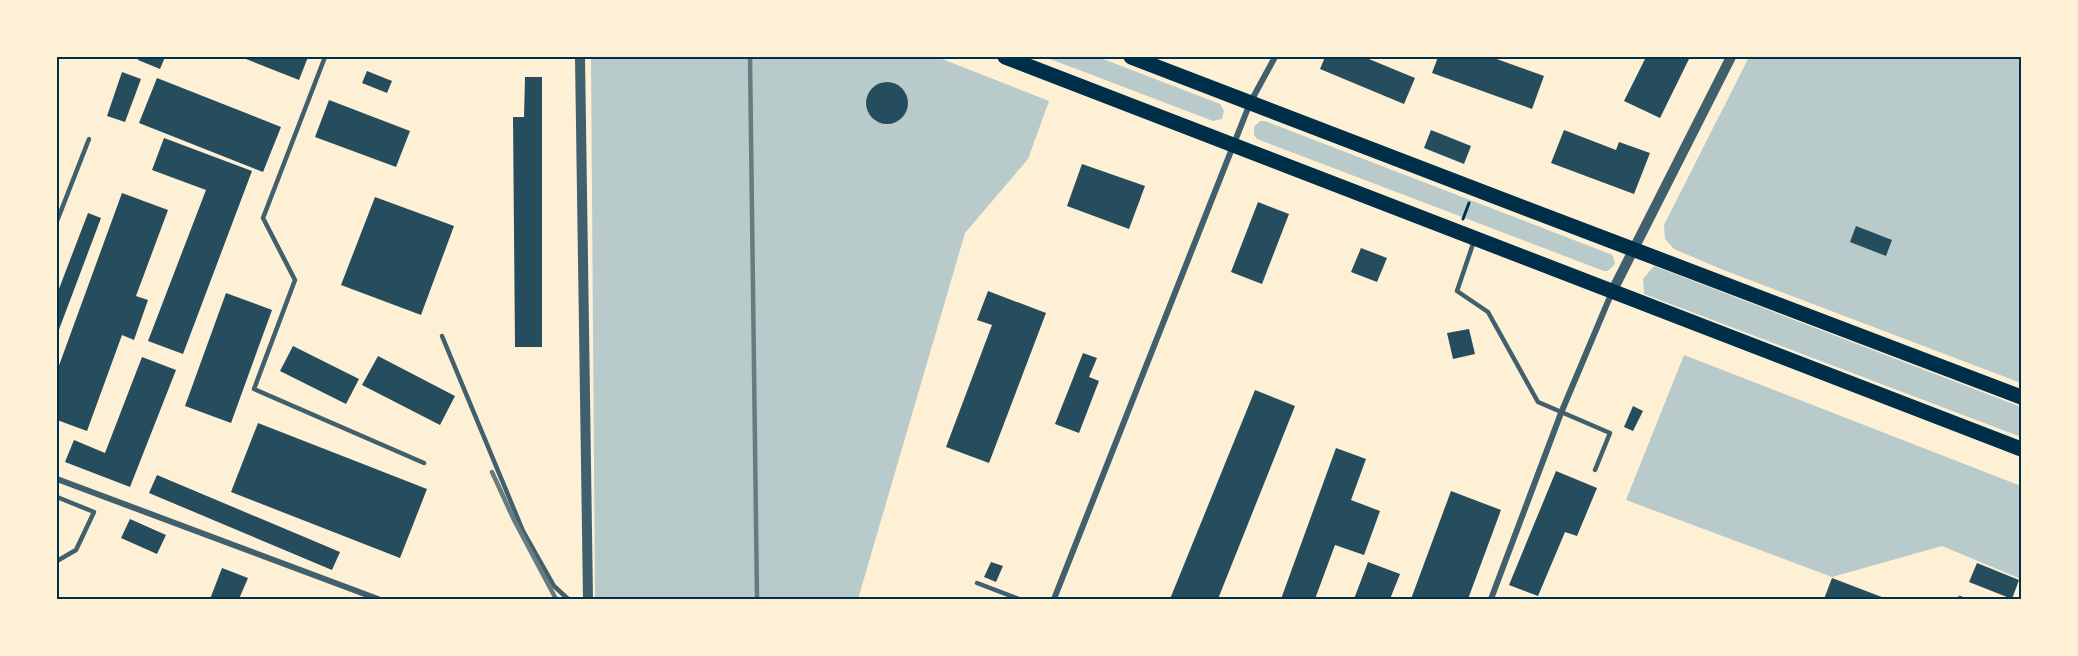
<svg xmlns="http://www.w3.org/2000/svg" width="2078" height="656" font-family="Mulish,sans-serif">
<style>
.green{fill:#b9caca}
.building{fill:#264d5e}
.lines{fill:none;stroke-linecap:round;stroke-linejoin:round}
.path{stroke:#003049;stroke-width:3}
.service{stroke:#3f606c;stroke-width:4.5}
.minor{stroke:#3f606c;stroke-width:6}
.tertiary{stroke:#3f606c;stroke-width:10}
.primary{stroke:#003049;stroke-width:15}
.rail{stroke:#657d81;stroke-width:4.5}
.neatline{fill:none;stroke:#003049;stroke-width:2}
</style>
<rect width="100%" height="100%" fill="#fdf0d5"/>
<g class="green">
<path d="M591 57H937L1049 101 1028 159 965 233 858 599H595Z"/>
<path d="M1045 57H1098L1220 104 1224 111 1222 119 1213 121Z"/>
<path d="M1749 57H2021V383L1721 269 1674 249 1665 239 1664 225Z"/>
<path d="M1260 121H1265L1610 254 1613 256 1615 264 1608 271H1604L1257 139 1254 135V127Z"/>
<path d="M1654 266 2021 407V437L1644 294 1643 279Z"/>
<path d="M1684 355 2021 486V579L1942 546 1832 577 1626 500Z"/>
</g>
<g class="building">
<path d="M139 57H165L160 69 138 60Z"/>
<path d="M241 57H308L299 80Z"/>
<path d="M1325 57H1364L1415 78 1404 104 1320 69Z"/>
<path d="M1438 57H1491L1544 76 1532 109 1432 73Z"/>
<path d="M1646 57H1690L1660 118 1624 101Z"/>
<path d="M367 71 392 81 387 93 362 83Z"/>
<path d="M122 72 141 79 125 122 107 116Z"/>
<path d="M525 77H542V347H515L513 117H524Z"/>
<path d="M157 78 281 127 263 172 139 123Z"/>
<circle cx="887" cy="103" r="21"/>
<path d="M329 100 410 131 396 167 315 137Z"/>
<path d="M1431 130 1471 146 1464 164 1424 148Z"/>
<path d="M1564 130 1616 150 1619 142 1650 153 1634 194 1551 163Z"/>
<path d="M164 138 252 171 183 354 148 341 206 190 152 170Z"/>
<path d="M1082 164 1145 186 1129 229 1067 206Z"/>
<path d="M122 193 168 210 136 296 148 300 134 340 122 335 87 431 57 420V371Z"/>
<path d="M375 197 454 226 421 315 341 285Z"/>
<path d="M1258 202 1289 214 1262 284 1231 272Z"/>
<path d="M88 213 101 218 57 335V294Z"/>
<path d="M1856 226 1892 240 1886 256 1850 242Z"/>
<path d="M1361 248 1387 258 1377 282 1351 272Z"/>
<path d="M988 291 1046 313 989 463 946 447 992 325 977 320Z"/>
<path d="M226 293 272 310 231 423 185 406Z"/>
<path d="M1469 329 1475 354 1453 359 1447 333Z"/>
<path d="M293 346 359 379 346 404 280 371Z"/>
<path d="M1083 353 1097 358 1089 377 1099 381 1079 433 1055 424Z"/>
<path d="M378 356 455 396 440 425 362 385Z"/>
<path d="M142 357 176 370 130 487 65 462 74 440 105 453Z"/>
<path d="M1255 390 1295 406 1218 599H1170Z"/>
<path d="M1633 406 1643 411 1633 431 1624 427Z"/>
<path d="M258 423 427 489 400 558 231 492Z"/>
<path d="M1336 448 1366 459 1351 500 1380 511 1364 555 1335 545 1315 599H1281Z"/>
<path d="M1556 471 1597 488 1577 536 1565 532 1538 596 1509 585Z"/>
<path d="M157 475 340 552 332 570 149 493Z"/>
<path d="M1451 491 1501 510 1468 599H1411Z"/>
<path d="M130 519 166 535 157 554 121 538Z"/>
<path d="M991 562 1003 566 996 582 984 577Z"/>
<path d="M1368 562 1400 574 1390 599H1354Z"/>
<path d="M1977 563 2019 580 2012 599 1969 582Z"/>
<path d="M222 568 248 578 239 599H210Z"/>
<path d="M1832 578 1887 599H1824Z"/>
</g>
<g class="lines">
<path class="path" d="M1463 219 1469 203"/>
<g class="service">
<path d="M325 57 263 218 295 280 254 389 424 463"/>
<path d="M57 221 89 139"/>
<path d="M1474 241 1457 291 1488 312 1538 402 1610 433 1595 470"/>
<path d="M442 336 523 531 554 586 568 599"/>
<path d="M57 497 94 512 76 550 57 561"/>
<path d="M977 583 1019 599"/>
<path d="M1960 598 1962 599"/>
</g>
<g class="minor">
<path d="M57 479 378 599"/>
<path d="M1054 599 1250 103 1275 57"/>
<path d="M1491 599 1561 413 1612 292"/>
</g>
<g class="tertiary">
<path d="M580 57 588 599"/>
<path d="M1612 292 1731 57"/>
</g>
<g class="primary">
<path d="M1005 57 2021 449"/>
<path d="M1131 57C1427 172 1725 283 2021 397"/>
</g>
<g class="rail">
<path d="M750 57 757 599"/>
<path d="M492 472 514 520 556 599"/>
</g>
</g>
<rect width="2078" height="656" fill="none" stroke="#fdf0d5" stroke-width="117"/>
<rect x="58" y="58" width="1962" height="540" class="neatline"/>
</svg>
